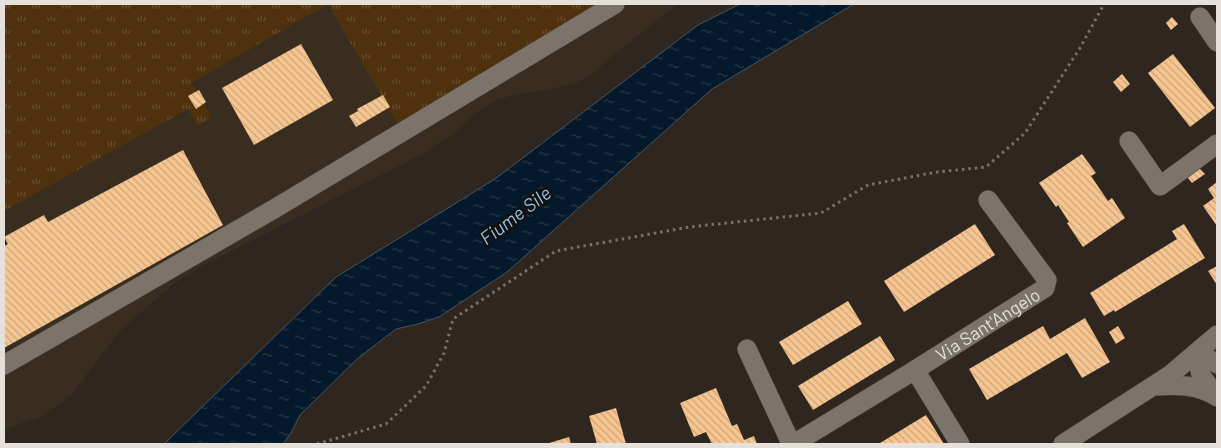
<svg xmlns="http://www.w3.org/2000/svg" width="1221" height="448" font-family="Barlow,sans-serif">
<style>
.built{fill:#392d20}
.grass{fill:url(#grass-tufts)}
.water{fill:url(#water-ripples);stroke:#485560}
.building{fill:url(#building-back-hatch)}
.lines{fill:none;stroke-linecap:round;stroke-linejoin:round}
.minor-casing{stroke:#48423b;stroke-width:20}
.path{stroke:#78716a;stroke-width:3;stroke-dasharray:2.5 4;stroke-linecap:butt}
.minor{stroke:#7c736a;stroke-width:19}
.labels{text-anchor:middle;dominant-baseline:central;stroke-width:5;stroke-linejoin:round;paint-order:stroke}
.street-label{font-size:18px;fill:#e5e0da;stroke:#14110d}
.water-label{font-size:19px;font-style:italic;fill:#91c4f2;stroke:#14110d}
</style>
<defs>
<pattern id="grass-tufts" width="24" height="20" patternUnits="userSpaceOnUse" patternTransform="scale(1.25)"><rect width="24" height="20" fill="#4f320d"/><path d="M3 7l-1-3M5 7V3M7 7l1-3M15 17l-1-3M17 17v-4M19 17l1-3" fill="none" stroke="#684f30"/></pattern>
<pattern id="water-ripples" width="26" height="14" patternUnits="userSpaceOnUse" patternTransform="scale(1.25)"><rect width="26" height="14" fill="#04192b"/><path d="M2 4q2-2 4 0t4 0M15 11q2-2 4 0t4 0" fill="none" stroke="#283a49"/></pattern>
<pattern id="building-back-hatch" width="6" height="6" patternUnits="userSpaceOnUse" patternTransform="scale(1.25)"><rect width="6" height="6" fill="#f6c590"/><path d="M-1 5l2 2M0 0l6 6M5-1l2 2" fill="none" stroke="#caa47c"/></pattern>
</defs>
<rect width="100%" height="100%" fill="#2f271f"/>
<path class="built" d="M4 4H677L615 54 592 74 582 80 575 83 548 90 518 94 497 100 481 109 454 133 422 154 200 267 172 285 120 331 71 395 45 415 4 429Z"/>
<path class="grass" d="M4 4H601L398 125 328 4 191 83 210 114 208 120 198 126 188 109 4 211V85L7 82 4 75Z"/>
<path class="water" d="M740 4H854L712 89 507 272 439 317 418 324 396 329 357 359 300 415 291 433 283 444H164L336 277 495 179 698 25Z"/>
<g class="building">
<path d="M1172 17 1178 24 1171 30 1166 23Z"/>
<path d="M301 44 333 100 254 145 222 88Z"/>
<path d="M1173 54 1215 108 1190 127 1148 73Z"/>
<path d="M1122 74 1130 84 1121 92 1113 82Z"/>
<path d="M199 90 206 102 196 109 188 96Z"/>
<path d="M383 95 390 107 356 127 349 116 358 111 357 109Z"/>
<path d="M183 150 223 225 4 348V246L8 244 4 237 44 215 48 222Z"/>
<path d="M1082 154 1096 173 1091 176 1108 201 1112 198 1125 218 1083 247 1067 223 1069 222 1058 205 1056 207 1039 183Z"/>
<path d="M1195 164 1205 174 1192 183 1183 172Z"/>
<path d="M1217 182V226L1203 206 1214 198 1208 189Z"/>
<path d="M975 224 995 255 904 312 884 281Z"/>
<path d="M1184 224 1205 258 1115 312 1114 310 1104 316 1090 293 1177 239 1172 231Z"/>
<path d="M1217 266V285L1208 271Z"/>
<path d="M848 301 862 324 793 365 779 342Z"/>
<path d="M1085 318 1110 362 1082 378 1067 353 987 400 969 369 1043 326 1050 339Z"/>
<path d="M1118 326 1125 338 1116 344 1109 332Z"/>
<path d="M880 336 895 360 813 410 798 386Z"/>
<path d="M716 388 732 426 737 424 744 440 754 436 757 444H712L706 432 694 437 680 403Z"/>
<path d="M616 408 626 444H597L589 416Z"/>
<path d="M926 415 944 444H881L880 443Z"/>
<path d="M569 437 571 444H546Z"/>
</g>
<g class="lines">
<g class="minor-casing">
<g id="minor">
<path d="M1200 17 1217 42"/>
<path d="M1129 141 1160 186 1217 144"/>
<path d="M747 349 789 439 795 443 915 370 960 444"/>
<path d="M1196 354 1201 375 1215 395"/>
<path d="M1196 354 1204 356 1217 364"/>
<path d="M4 365 274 209 615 4"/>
<path id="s1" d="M915 370 1045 288 1047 280 988 200"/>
<path d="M1155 386C1177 385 1198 384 1217 397"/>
<path d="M1063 444 1170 375 1217 335"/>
</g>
</g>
<path class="path" d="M317 444 386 424 426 386 444 353 453 319 556 251 689 227 821 213 868 185 937 172 986 167 1025 133 1080 48 1104 4"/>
<use href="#minor" class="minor"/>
</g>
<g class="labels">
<g class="street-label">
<text stroke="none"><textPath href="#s1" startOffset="86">Via Sant'Angelo</textPath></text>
</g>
<g class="water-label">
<text transform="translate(515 215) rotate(-37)">Fiume Sile</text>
</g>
</g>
<rect width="1221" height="448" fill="none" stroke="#e5e0da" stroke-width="10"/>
</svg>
